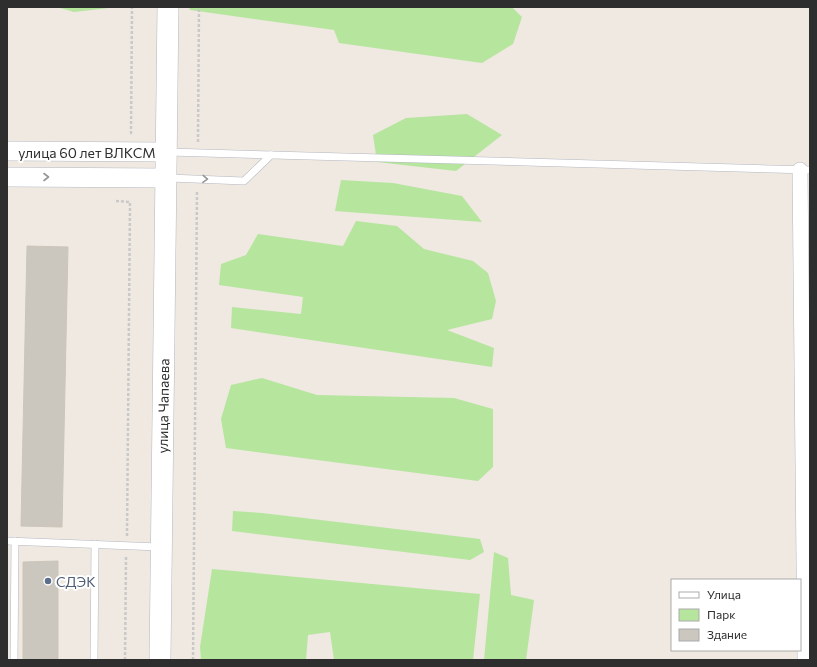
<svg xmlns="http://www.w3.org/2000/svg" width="817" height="667" font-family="Commissioner,sans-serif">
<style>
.green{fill:#b6e59e}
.building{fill:#cbc7bf;stroke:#cbc5ba}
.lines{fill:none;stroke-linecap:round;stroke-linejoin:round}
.service-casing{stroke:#b4b7c1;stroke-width:8}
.minor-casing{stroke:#b4b7c1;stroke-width:16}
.tertiary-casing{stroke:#b4b7c1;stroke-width:20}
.secondary-casing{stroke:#b4b7c1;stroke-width:22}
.path{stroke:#c9c9c9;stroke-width:2.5;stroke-dasharray:3 2;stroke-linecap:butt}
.service{stroke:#fff;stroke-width:7}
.minor{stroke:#fff;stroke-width:15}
.tertiary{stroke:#fff;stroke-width:19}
.secondary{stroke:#fff;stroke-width:21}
.oneway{stroke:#969696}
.service-dot{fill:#5c6f8a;stroke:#fff;stroke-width:1.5}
.labels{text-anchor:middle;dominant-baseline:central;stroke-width:4;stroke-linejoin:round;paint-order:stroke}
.street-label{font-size:14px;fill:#2e2e2e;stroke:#fff}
.service-label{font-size:14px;fill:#4e5e75;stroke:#fff;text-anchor:start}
</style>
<rect width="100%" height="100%" fill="#efe9e1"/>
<g class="green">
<path d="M57 7H109V8L74 12Z"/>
<path d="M189 7H512L522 17 513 44 482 63 339 43 334 30 190 10Z"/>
<path d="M467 114 502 135 456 171 377 162 373 135 406 118Z"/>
<path d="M341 180 393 183 462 196 482 222 335 211Z"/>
<path d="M356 221 397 226 424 249 473 261 488 273 496 301 492 319 447 330 494 348 492 367 231 328 232 307 301 314 303 297 219 285 221 264 246 255 258 234 343 246Z"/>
<path d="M262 378 317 395 454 398 493 409V467L478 481 226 448 221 419 231 385Z"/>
<path d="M233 511 262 513 480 539 484 552 470 560 232 531Z"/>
<path d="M494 552 508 558 511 595 534 600 526 660H484Z"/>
<path d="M212 569 480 594 473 660H334L330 632 308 635 306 660H201L200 647Z"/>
</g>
<g class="building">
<path d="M27 246 68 247 62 527 21 526Z"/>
<path d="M58 561V660H23V562Z"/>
</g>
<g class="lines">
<g class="service-casing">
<g id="service">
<path d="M168 152 810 170"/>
<path d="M169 178 244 181 271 155"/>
<path d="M7 541 159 547"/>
<path d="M14 660 15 541"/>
<path d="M94 660 95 544"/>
</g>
</g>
<g class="minor-casing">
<path id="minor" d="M800 170 805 660"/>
</g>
<g class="tertiary-casing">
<g id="tertiary">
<path d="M7 151 166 152"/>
<path d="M7 177 166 178"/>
</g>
</g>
<g class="secondary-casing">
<path id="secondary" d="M160 660 168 7"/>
</g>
<g class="path">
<path d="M130 133H131L132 7"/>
<path d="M198 142 199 7"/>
<path d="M116 201 130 202 127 536"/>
<path d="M125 660 126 557"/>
<path d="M193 660 197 191"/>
</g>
<use href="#service" class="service"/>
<use href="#minor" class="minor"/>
<use href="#tertiary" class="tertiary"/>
<use href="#secondary" class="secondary"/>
</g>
<defs><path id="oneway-chevron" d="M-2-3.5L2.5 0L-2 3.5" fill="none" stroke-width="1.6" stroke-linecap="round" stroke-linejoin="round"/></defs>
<g class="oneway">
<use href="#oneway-chevron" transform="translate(46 177)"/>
<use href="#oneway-chevron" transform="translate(205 179) rotate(3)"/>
</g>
<circle class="service-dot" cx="48" cy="581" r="4"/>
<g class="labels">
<g class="street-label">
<text x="87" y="152">улица 60 лет ВЛКСМ</text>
<text transform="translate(163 406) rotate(-89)">улица Чапаева</text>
</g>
<g class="service-label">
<text x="56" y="581">СДЭК</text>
</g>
</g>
<rect width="817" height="667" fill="none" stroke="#2e2e2e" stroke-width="16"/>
<rect x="671" y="579" width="130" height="72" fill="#ffffff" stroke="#ababab"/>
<rect x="679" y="592" width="20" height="6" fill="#ffffff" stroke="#ababab"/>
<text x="707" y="599" font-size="12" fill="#2e2e2e">Улица</text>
<rect x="679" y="609" width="20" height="12" fill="#b6e59e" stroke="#ababab"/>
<text x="707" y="619" font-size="12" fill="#2e2e2e">Парк</text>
<rect x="679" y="629" width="20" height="12" fill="#cbc7bf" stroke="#ababab"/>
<text x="707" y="639" font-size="12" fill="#2e2e2e">Здание</text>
</svg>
